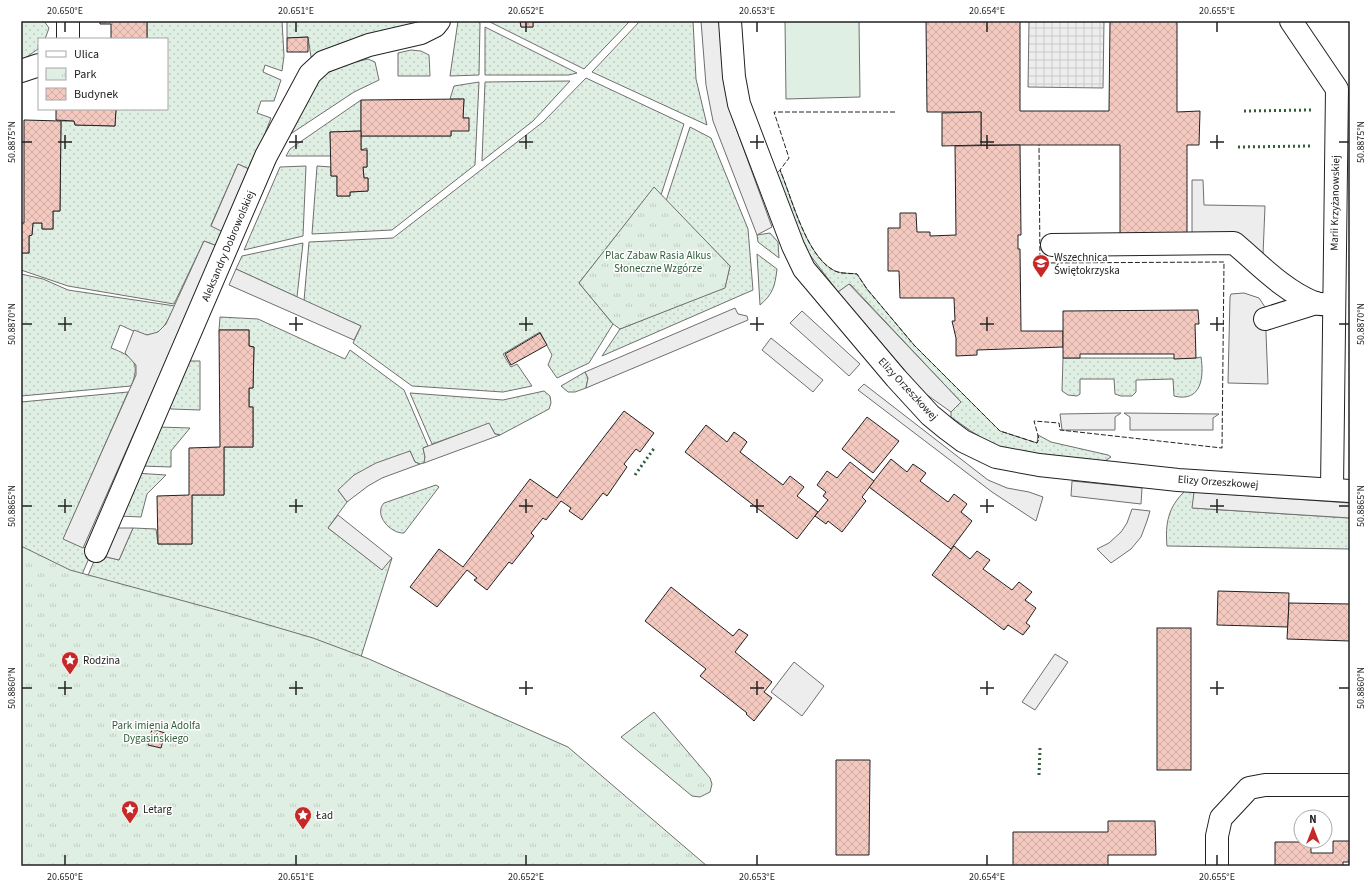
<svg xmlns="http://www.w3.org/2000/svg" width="1371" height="887" font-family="'Source Sans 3',sans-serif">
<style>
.grass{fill:url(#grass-dots);stroke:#6f6f6f}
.park{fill:url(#park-tufts);stroke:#6f6f6f}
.pitch{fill:#e0efe3;stroke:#6f6f6f}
.parking{fill:#ededed;stroke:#6f6f6f}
.plaza{fill:url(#plaza-grid);stroke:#6f6f6f}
.building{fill:url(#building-cross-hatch);stroke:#222}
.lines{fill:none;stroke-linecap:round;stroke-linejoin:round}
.minor-casing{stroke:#222;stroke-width:24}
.minor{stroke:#fff;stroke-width:22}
.hedge{stroke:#2f5e38;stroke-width:3;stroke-dasharray:2 3;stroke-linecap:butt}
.fence{stroke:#222;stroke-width:1;stroke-dasharray:5 2;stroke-linecap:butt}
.ticks{fill:none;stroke:#222;stroke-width:1.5}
.labels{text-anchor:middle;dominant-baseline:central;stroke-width:3;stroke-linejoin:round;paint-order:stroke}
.street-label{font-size:11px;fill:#222;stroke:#fff}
.park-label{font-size:11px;fill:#2f5e38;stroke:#fff}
.poi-label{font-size:11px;fill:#222;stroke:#fff;text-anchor:start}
.neatline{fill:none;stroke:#222;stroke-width:1.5}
.ticks-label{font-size:10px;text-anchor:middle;fill:#222}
</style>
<defs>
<pattern id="grass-dots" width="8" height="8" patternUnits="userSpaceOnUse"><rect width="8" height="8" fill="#e0efe3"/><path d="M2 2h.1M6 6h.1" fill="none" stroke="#c0cdc2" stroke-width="1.8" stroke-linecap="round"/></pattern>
<pattern id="park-tufts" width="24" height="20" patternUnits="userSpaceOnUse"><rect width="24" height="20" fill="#e0efe3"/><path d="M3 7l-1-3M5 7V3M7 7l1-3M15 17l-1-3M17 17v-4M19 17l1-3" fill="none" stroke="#c0cdc2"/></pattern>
<pattern id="plaza-grid" width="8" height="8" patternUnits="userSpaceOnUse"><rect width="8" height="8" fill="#ededed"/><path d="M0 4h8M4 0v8" fill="none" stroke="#cbcbcb"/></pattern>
<pattern id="building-cross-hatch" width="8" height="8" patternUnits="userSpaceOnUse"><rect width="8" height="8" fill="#f3c9c0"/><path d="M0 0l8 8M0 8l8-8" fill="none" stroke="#d0aca5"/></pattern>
</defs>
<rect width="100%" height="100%" fill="#fff"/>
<g class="grass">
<path d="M21 21H44L49 28 45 39H39L38 49 21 61Z"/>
<path d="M147 21H282L284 56 282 71 265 65 263 72 281 80 274 101H261L257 113 271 118 251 170 238 164 211 225 223 232 217 246 204 241 174 304 68 286 21 270V253H29V236L32 235 33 223H42V229H53V211H60L61 121H74L75 125 115 126 116 109H167V39H147Z"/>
<path d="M287 21H427L311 57 308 37 287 38Z"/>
<path d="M458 21H476L480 23 479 75 450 76Z"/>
<path d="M488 21H520L521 27H533V22L630 21 584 69Z"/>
<path d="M640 21H693L696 79 707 125 592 72Z"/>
<path d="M485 27 577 73 569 75H485Z"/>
<path d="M411 50 421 51 429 55 430 76H398V53Z"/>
<path d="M368 59 375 62 379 80 354 92 289 135 319 76 351 63Z"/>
<path d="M586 78 684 124 661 195 654 188 579 283 613 324 589 363 557 378 548 365 552 355 540 332 503 354 511 367 517 364 532 386 503 392 412 386 353 343 361 326 304 301 309 242 393 238 543 122Z"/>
<path d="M570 81 533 121 482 161 485 82Z"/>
<path d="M479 82 475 165 392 230 312 234 317 166 331 167V176H337V196H350V192L368 191V178H364L363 167H367V148L361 150V136H451V131L469 118H463L464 99H450L454 86Z"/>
<path d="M361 100V131L330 132 331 156H286L290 149Z"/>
<path d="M690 127 711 138 748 229 753 290 602 356 620 329 725 287 730 266 666 201Z"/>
<path d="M306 166 303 236 244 250 280 167Z"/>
<path d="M780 170C792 198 806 257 835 271 842 274 850 273 857 274L867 289 914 345 1000 431 1037 443 1038 435 1051 442 1108 455 1111 457 1105 461H1096C1063 457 1023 458 992 444 977 436 964 426 951 417V412L960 401 850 284 838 292 807 251 775 175Z"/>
<path d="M770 233 778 242 779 258 758 242 757 235Z"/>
<path d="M303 243 297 297 236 269 242 256Z"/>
<path d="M757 254 777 269C775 286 773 294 760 305Z"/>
<path d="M21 274 43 279 68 290 175 306C169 317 163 335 148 335 139 335 128 328 120 325L111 348C133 356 141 363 131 386L21 396Z"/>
<path d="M220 317 258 319 345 359 350 350 404 390 428 446 423 448 425 457 424 463 420 464 415 462 410 451 338 490 347 502 328 528 382 569 392 558 359 663 81 592 97 554 119 560 133 528 156 529 158 544H192V495H224V447H253V407H249V388H253L254 347 249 346V330H219Z"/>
<path d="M1201 357C1204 376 1202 403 1174 396L1173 379 1136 380V392L1132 396H1121L1115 394 1114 379H1080V394L1077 396 1068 395 1062 391 1063 358H1196Z"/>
<path d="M187 361H200V410L171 409 168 405Z"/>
<path d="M585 372 588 378 586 388 575 392H568L561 386Z"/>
<path d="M544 391 550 396 551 403 549 409 500 435 495 434 489 424 432 444 410 393 503 400Z"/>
<path d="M128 392 64 538 92 551 75 591 21 577V402Z"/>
<path d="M158 427 190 428 171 451V467L141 466Z"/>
<path d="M135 473 166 475 147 494 141 517 118 516Z"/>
<path d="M436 485 439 487 404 533C391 534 373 515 384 503Z"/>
<path d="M1185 491 1194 492 1193 508 1350 518V549L1167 546C1165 524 1168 507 1185 491Z"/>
</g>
<g class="park">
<path d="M654 187 730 266 725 288 620 329 613 324 579 283Z"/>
<path d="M21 546 70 570 228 613 313 638 369 659 568 747 707 866H21Z"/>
<path d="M654 712 710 778 712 784 710 792 700 797 692 796 621 737Z"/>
</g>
<path class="pitch" d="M785 21H859L860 97 786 99Z"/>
<g class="parking">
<path d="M701 21H719L732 117 772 227 757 235 713 121 706 85Z"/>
<path d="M238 164 251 170 223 232 211 226Z"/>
<path d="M1192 180H1203L1204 205 1265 206 1263 255 1224 253 1192 232Z"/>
<path d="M204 241 217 246 83 548 63 539 136 375V365L125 353 134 330 147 335 158 332 166 324Z"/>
<path d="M236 269 361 326 354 340 229 285Z"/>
<path d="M849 284 961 402 951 412 923 392 838 292Z"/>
<path d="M1244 293 1259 298 1265 307 1268 384 1228 383 1230 297 1231 294Z"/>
<path d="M735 308 738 314 747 316 748 320 586 388 588 378 585 372Z"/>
<path d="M802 311 860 364 849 376 790 323Z"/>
<path d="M771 338 823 380 813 392 762 350Z"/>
<path d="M864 384 988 480 1007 488 1029 492 1043 497 1036 521 992 492 858 390Z"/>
<path d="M1121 413 1115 417V430H1062L1060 414Z"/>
<path d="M1124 413 1219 414 1213 418V430H1130V417Z"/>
<path d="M489 423 495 434 500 435 424 463 425 457 423 448Z"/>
<path d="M410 451 415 462 420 464 382 478 368 486 347 502 338 490 354 475 376 463Z"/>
<path d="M1072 481 1142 488 1141 504 1071 496Z"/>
<path d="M1194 492 1350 503V518L1192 508Z"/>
<path d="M1132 509 1150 511 1147 521 1141 537 1131 549 1111 563 1097 549 1109 543 1121 532 1127 523Z"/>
<path d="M338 515 392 558 382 570 328 528Z"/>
<path d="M113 528H133L119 560 102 556Z"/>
<path d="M1055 654 1068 662 1035 710 1022 702Z"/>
<path d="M794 662 824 686 802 716 771 692Z"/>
</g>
<path class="plaza" d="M1029 21H1104L1103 88 1028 87Z"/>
<g class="building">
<path d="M100 21H147V39H111V24H100Z"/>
<path d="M520 21H550L551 22H533V27H521Z"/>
<path d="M926 21H1020V111H1109L1110 21H1177V112L1200 111 1199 145H1187V235H1120V145H981V112H927Z"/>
<path d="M308 37V52H287V38Z"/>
<path d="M464 99 463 118H469V131H451V136H361V100Z"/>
<path d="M56 109H120H116L115 126 75 125 74 121 56 120Z"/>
<path d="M981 112V145L942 146V113Z"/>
<path d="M24 120 61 121 60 211H53V229H42V223H33L32 235 29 236V253H21V223H24Z"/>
<path d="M361 131V150H367V167H363L364 178H368V191L350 192V196H337V176H331L330 132Z"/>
<path d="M1020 145 1021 235H1018V249H1020L1021 331H1063V347L977 350V355L956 356V338L952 321H955L954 298H900L899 271H888V228H900V213H916L917 232H930V236L956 235 955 146Z"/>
<path d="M1198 310 1199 324H1195L1196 358 1174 359V354H1080V358H1063V311Z"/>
<path d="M219 330H249V346L254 347 253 388H249V407H253V447H224V495H192V544H158L157 496 189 495V448L220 447Z"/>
<path d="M540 333 547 345 511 365 505 354Z"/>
<path d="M624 411 654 433 640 452 636 449 624 464 627 467 607 496 603 493 582 520 569 511 571 508 561 501 546 520 543 518 531 533 534 536 512 564 509 562 487 590 474 580 477 578 467 570 437 607 410 587 439 549 463 567 530 479 557 498Z"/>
<path d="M867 417 899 441 873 473 842 449Z"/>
<path d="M706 425 727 442 734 432 745 440 747 442 740 452 783 485 790 476 804 487 797 496 818 512 797 539 685 452Z"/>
<path d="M891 459 907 472 913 464 926 473 920 481 948 502 954 494 967 504 961 512 972 521 951 549 869 487Z"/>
<path d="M850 462 874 481 862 497 866 501 842 532 828 521 826 524 815 516 828 500 823 496 826 492 817 485 827 471 837 478Z"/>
<path d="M954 546 970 559 977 551 990 560 983 569 1012 590 1019 582 1032 592 1025 600 1036 608 1026 623 1030 626 1023 635 1008 625 1004 630 932 575Z"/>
<path d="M671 587 733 636 739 629 748 635 735 652 772 682 764 692 772 698 754 721 746 714 747 713 700 676 706 669 645 621Z"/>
<path d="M1218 591 1289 593 1288 627 1217 625Z"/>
<path d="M1289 603 1350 604V641L1287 639Z"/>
<rect x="1157" y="628" width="34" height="142"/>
<path d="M152 729 165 733 161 748 148 745Z"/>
<path d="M836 760H870L869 855H836Z"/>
<path d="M1108 821H1155L1156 855H1108V866H1013V832H1108Z"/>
<path d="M1333 841H1350V862H1343V866L1275 865V842H1311V853H1333Z"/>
</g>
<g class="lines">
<g class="minor-casing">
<g id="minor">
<path d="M730 21 734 77 739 104 793 246 804 269 896 378 930 415 947 429 963 441 996 457 1039 465 1178 480 1350 491"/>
<path d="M1291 21 1337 89 1332 489"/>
<path d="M68 39V21"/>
<path d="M21 71 39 65"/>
<path d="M1052 245 1234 243C1259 264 1284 291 1315 303 1320 305 1328 304 1334 304"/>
<path d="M1265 319 1316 303"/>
<path d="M96 551 266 156 310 74 323 62 369 45 421 33 435 26 439 21"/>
<path d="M1217 866V836L1221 818 1249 788 1265 785H1350"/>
</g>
</g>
<use href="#minor" class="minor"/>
<g class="hedge">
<path d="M1244 111 1312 110"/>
<path d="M1238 147 1312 146"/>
<path d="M635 475 655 447"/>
<path d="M1039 775 1040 748"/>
</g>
<path class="fence" d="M895 112H774L789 158 780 170C792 198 806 257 835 271 842 274 850 273 857 274L867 289 914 345 1000 431 1037 443 1039 439 1034 421 1059 423 1060 430 1222 448 1224 262 1040 263 1039 145"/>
</g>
<path class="ticks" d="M65 22V32M296 22V32M526 22V32M757 22V32M987 22V32M1217 22V32M65 135V149M296 135V149M526 135V149M757 135V149M987 135V149M1217 135V149M22 142H32M58 142H72M289 142H303M519 142H533M750 142H764M980 142H994M1210 142H1224M1339 142H1349M65 317V331M296 317V331M526 317V331M757 317V331M987 317V331M1217 317V331M22 324H32M58 324H72M289 324H303M519 324H533M750 324H764M980 324H994M1210 324H1224M1339 324H1349M65 499V513M296 499V513M526 499V513M757 499V513M987 499V513M1217 499V513M22 506H32M58 506H72M289 506H303M519 506H533M750 506H764M980 506H994M1210 506H1224M1339 506H1349M65 681V695M296 681V695M526 681V695M757 681V695M987 681V695M1217 681V695M22 688H32M58 688H72M289 688H303M519 688H533M750 688H764M980 688H994M1210 688H1224M1339 688H1349M65 855V865M296 855V865M526 855V865M757 855V865M987 855V865M1217 855V865"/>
<defs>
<g id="university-pin" transform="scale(0.9)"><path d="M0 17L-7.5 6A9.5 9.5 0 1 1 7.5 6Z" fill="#c62828" stroke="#fff"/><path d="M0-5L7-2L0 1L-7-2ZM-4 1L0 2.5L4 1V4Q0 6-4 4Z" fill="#fff"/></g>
<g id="sight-pin" transform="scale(0.9)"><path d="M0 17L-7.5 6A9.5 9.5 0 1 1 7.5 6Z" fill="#c62828" stroke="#fff"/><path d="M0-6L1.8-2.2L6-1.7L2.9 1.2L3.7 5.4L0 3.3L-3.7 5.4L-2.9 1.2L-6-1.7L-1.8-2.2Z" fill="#fff"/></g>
</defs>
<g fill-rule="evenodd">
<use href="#university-pin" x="1041" y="263"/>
<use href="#sight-pin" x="70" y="660"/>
<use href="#sight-pin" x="130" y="809"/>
<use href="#sight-pin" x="303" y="815"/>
</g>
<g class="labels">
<g class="street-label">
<text transform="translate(1335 203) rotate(-89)">Marii Krzyżanowskiej</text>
<text transform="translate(228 246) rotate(-67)">Aleksandry Dobrowolskiej</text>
<text transform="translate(908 389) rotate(47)">Elizy Orzeszkowej</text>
<text transform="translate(1218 482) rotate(4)">Elizy Orzeszkowej</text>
</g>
<g class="park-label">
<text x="658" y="255">Plac Zabaw Rasia Alkus<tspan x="658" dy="13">Słoneczne Wzgórze</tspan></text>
<text x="156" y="725">Park imienia Adolfa<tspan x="156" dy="13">Dygasińskiego</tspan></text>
</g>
<g class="poi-label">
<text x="1054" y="257">Wszechnica<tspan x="1054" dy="13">Świętokrzyska</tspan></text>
<text x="83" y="660">Rodzina</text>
<text x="143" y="809">Letarg</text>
<text x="316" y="815">Ład</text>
</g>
</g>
<rect width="1371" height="887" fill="none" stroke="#ffffff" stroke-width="44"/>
<rect x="38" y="38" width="130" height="72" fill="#ffffff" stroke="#a7a7a7"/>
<rect x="46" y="51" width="20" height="6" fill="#ffffff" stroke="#a7a7a7"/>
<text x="74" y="58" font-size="12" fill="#222222">Ulica</text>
<rect x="46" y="68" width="20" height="12" fill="url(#park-tufts)" stroke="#a7a7a7"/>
<text x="74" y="78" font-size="12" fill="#222222">Park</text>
<rect x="46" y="88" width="20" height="12" fill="url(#building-cross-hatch)" stroke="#a7a7a7"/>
<text x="74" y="98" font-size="12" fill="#222222">Budynek</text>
<g transform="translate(1313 829)"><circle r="19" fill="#ffffff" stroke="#a7a7a7"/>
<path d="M0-3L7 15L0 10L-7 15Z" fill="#c62828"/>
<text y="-6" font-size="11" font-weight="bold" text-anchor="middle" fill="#222222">N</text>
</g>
<rect x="22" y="22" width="1327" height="843" class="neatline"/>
<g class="ticks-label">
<text x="65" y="14">20.650°E</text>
<text x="296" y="14">20.651°E</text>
<text x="526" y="14">20.652°E</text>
<text x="757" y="14">20.653°E</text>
<text x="987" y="14">20.654°E</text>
<text x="1217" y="14">20.655°E</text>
<text transform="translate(11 142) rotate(-90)" y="4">50.8875°N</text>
<text transform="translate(1360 142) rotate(-90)" y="4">50.8875°N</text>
<text transform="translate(11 324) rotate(-90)" y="4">50.8870°N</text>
<text transform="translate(1360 324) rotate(-90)" y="4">50.8870°N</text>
<text transform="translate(11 506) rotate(-90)" y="4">50.8865°N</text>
<text transform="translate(1360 506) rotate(-90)" y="4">50.8865°N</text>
<text transform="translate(11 688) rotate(-90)" y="4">50.8860°N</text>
<text transform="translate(1360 688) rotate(-90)" y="4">50.8860°N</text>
<text x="65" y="880">20.650°E</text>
<text x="296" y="880">20.651°E</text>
<text x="526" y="880">20.652°E</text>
<text x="757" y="880">20.653°E</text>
<text x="987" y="880">20.654°E</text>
<text x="1217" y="880">20.655°E</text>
</g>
</svg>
